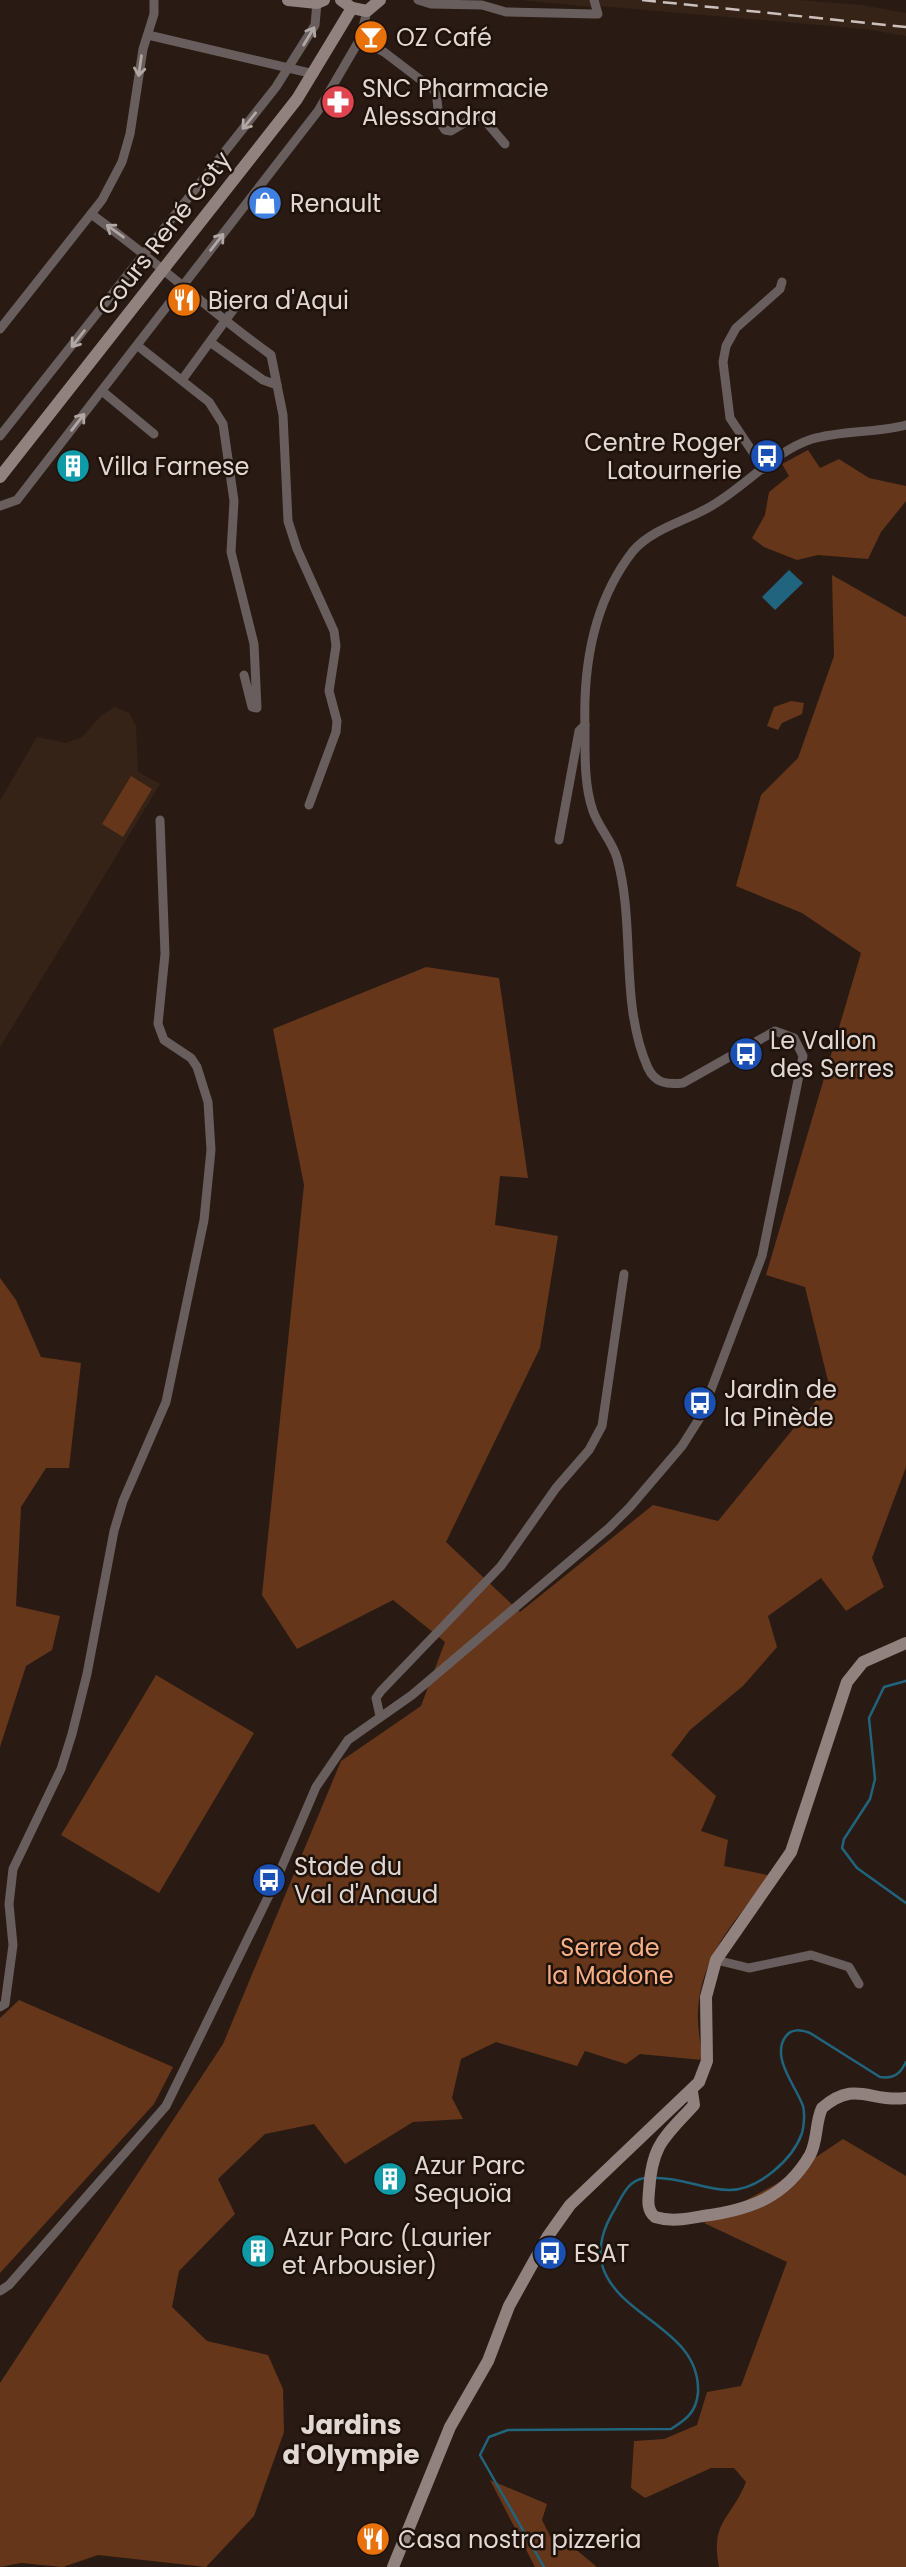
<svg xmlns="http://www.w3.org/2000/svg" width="906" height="2567" font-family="Poppins,sans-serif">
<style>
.built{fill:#362318}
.green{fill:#65361a}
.water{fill:#20647d}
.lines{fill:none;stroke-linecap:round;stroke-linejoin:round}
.stream{stroke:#20647d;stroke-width:2.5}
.street{stroke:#675e5d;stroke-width:9}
.secondary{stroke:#918280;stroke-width:12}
.rail{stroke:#cbc0bb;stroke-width:2.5;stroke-dasharray:14 7;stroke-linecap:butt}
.oneway{stroke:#b1a7a4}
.labels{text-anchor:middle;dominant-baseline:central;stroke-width:5;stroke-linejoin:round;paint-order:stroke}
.poi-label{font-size:24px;fill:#e2d8d3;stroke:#1f120a;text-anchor:start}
.street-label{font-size:24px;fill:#e2d8d3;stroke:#1f120a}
.park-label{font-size:24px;fill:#f8af87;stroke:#1f120a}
.neighbourhood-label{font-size:26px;font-weight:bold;fill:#e2d8d3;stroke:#1f120a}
</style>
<rect width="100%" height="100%" fill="#291b13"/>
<g class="built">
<path d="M521 0H591L592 4 591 7Z"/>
<path d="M598 0H798L861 5 906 13V36L865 29 600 6Z"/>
<path d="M115 707 129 713 136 726 138 772 160 784 0 1047V801L37 737 66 743 82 737 102 715Z"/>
</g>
<g class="green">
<path d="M808 450 820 468 839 459 869 478 906 486V501L881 532 868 559 818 555 797 560 764 547 752 538 765 515 769 492 789 476 782 464Z"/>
<path d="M832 575 906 617V1467L872 1558 884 1587 846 1611 821 1578 768 1616 777 1647 743 1686 690 1730 671 1755 716 1796 701 1831 728 1840 724 1866 772 1876C737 1917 701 1955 698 2011 697 2027 701 2044 702 2060L640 2054 626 2064 585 2051 577 2066 496 2042 461 2059 452 2098 463 2119 413 2122 345 2164 314 2124 265 2134 218 2179 235 2214 179 2271 172 2307 207 2341 268 2355 283 2389 284 2432 254 2516 206 2567 98 2555 63 2567 21 2563 0 2567V2383L223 2044 341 1761 421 1706 445 1642 393 1600 297 1649 262 1595 304 1185 273 1029 426 967 499 978 528 1178 500 1176 495 1225 558 1236 540 1348 446 1542 520 1612 653 1505 718 1521 829 1385 805 1287 766 1275 861 953 802 913 736 886 761 795 798 758 834 656Z"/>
<path d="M791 701 804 703 802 714 782 723 778 730 767 726 774 707Z"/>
<path d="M131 776 152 789 123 837 102 824Z"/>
<path d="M0 1278 16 1300 41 1357 81 1363 69 1468H46L21 1507 16 1606 60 1616 52 1650 26 1666 0 1747Z"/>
<path d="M156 1675 254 1733 159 1893 61 1835Z"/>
<path d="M19 2000 173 2067 154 2104 0 2273V2018Z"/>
<path d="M843 2139 906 2176V2567H719C710 2521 731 2520 746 2482L734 2468H711L645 2498 631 2488 634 2441 664 2439 697 2425 707 2392 741 2386 787 2262 704 2223 776 2184Z"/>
<path d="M490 2480 547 2504 542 2520 557 2550 573 2547 597 2567H535Z"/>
</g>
<path class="water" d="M789 570 803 583 775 610 762 597Z"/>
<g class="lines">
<g class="stream">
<path d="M906 1681 884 1687 869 1718 875 1779 870 1799 844 1839 842 1848 857 1868 906 1903"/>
<path d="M655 2178C681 2177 704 2190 729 2190 759 2190 793 2159 802 2133 804 2126 805 2113 803 2106 796 2086 770 2057 786 2036 792 2028 801 2030 810 2033L880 2077C894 2079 900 2074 906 2062"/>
<path d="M544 2567 480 2455 489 2437 508 2430 671 2429C687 2419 696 2412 698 2393 701 2330 621 2319 603 2268 596 2246 605 2225 616 2207 623 2194 629 2180 645 2178"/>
</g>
<g class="street">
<path d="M418 0 431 4 482 5 506 12 594 14H598L594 0"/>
<path d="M148 35 314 74"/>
<path d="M360 39 384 52 434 90C441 104 434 116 445 130L451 131 476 116 482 117 505 144"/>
<path d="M91 214C154 259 208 310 271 355L283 415 288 521 297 549 334 631 336 646 329 691 337 721 336 732 309 805"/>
<path d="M0 329 102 200 122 162 130 134 143 49 154 14V0"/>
<path d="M210 342 263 380 277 385"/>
<path d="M138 346 209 402 223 424 234 501 231 552 254 644 257 708 252 707 244 675"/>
<path d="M182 380 241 299"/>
<path d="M102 391 154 434"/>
<path d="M0 436 276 87 315 25 317 3"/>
<path d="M764 469 730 418 723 362 726 346 736 328 780 289 782 282"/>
<path d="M0 506 17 500 318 111 360 39 367 11"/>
<path d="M559 840 579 731 585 725"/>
<path d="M380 1716 376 1698 381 1691 501 1566 556 1488 589 1450 602 1426 624 1274"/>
<path d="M716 1960 749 1968 811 1955 849 1967 859 1984"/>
<path d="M0 2007 5 2004 13 1945 9 1904 13 1869 61 1769 72 1734 87 1674 114 1531 123 1501 166 1402 204 1220 211 1150 208 1102 197 1067 191 1058 164 1040 158 1024 165 954 160 820"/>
<path d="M0 2291 9 2285 166 2106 274 1885 316 1787 348 1740 412 1695 609 1528 630 1507 682 1446 701 1416 762 1256 803 1056 794 1038 775 1031 683 1083C667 1085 655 1083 648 1068 619 1003 636 925 617 858 612 841 599 828 593 811 584 786 585 753 585 727 583 665 594 601 633 551 651 530 682 522 706 509 743 490 772 452 812 439 843 430 875 433 906 425"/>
</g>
<g class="secondary">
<path d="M288 0 317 3 324 0"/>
<path d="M341 0 352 8 367 11 380 0"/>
<path d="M0 477 297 99 352 8"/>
<path d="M692 2092 694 2105C664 2138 652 2144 649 2191 648 2201 647 2210 655 2217 671 2222 686 2219 703 2216 749 2210 785 2198 810 2155 818 2140 815 2123 822 2108 856 2079 870 2103 906 2098"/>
<path d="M393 2567 450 2427 488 2361 509 2306 548 2236 570 2205 699 2082 707 2061 706 1997 716 1960 791 1852 847 1682 863 1662 906 1643"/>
</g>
<path class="rail" d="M642 0 906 27"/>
</g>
<defs><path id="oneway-shaft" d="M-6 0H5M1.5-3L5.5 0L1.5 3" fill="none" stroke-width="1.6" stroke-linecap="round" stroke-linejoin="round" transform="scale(1.75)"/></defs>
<g class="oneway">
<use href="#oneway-shaft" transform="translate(309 36) rotate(-59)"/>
<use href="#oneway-shaft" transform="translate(140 66) rotate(98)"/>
<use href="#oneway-shaft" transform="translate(249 121) rotate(129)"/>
<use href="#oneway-shaft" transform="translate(115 231) rotate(-144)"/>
<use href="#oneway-shaft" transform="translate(217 242) rotate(-52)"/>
<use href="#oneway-shaft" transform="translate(78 339) rotate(128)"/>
<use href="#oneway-shaft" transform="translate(78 422) rotate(-52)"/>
</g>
<defs>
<g id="bar-disc" transform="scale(1.75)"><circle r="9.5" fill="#e8710a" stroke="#1f120a"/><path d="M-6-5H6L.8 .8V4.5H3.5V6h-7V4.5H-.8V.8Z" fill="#fff"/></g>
<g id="pharmacy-disc" transform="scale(1.75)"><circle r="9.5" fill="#e0444e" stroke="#1f120a"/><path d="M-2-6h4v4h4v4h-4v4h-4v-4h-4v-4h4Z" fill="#fff"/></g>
<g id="shop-disc" transform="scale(1.75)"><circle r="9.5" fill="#3f7fe0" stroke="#1f120a"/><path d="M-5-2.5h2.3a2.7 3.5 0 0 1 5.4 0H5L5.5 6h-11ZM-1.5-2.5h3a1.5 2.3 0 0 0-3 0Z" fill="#fff"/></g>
<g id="restaurant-disc" transform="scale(1.75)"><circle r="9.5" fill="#e8710a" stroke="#1f120a"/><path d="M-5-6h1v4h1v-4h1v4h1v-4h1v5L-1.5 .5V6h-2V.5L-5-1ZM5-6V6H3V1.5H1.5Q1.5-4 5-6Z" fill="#fff"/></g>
<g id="bus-disc" transform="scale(1.75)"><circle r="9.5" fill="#1a4fb4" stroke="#1f120a"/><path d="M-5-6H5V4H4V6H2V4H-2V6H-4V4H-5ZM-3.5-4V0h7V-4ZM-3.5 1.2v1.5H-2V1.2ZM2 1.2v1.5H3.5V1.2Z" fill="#fff"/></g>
<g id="building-disc" transform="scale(1.75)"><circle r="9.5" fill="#0f9aa8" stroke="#1f120a"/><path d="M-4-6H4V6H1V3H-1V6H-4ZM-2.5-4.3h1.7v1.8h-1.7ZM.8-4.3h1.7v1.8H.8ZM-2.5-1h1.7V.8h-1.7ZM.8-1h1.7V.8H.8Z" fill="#fff"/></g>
</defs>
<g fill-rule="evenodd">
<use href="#bar-disc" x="371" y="37"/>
<use href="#pharmacy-disc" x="338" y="102"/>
<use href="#shop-disc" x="265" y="203"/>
<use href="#restaurant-disc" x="184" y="300"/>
<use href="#bus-disc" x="767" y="456"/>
<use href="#building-disc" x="73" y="466"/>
<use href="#bus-disc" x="746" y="1054"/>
<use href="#bus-disc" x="700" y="1403"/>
<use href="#bus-disc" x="269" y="1880"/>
<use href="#building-disc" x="390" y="2179"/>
<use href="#building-disc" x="258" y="2251"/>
<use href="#bus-disc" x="550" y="2253"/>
<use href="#restaurant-disc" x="373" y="2539"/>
</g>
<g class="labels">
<g class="poi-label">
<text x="396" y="37">OZ Café</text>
<text x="362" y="88">SNC Pharmacie<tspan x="362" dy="28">Alessandra</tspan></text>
<text x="290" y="203">Renault</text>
<text x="208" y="300">Biera d'Aqui</text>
<text x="742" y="442" text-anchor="end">Centre Roger<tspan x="742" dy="28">Latournerie</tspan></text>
<text x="98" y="466">Villa Farnese</text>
<text x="770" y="1040">Le Vallon<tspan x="770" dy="28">des Serres</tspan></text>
<text x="724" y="1389">Jardin de<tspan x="724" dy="28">la Pinède</tspan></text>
<text x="294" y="1866">Stade du<tspan x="294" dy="28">Val d'Anaud</tspan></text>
<text x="414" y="2165">Azur Parc<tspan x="414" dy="28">Sequoïa</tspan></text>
<text x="282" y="2237">Azur Parc (Laurier<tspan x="282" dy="28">et Arbousier)</tspan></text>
<text x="574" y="2253">ESAT</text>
<text x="398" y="2539">Casa nostra pizzeria</text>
</g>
<g class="street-label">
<text transform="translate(164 233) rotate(-52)">Cours René Coty</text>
</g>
<g class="park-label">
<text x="610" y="1947">Serre de<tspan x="610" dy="28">la Madone</tspan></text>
</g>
<g class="neighbourhood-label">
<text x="351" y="2425">Jardins<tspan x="351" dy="30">d'Olympie</tspan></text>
</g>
</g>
</svg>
